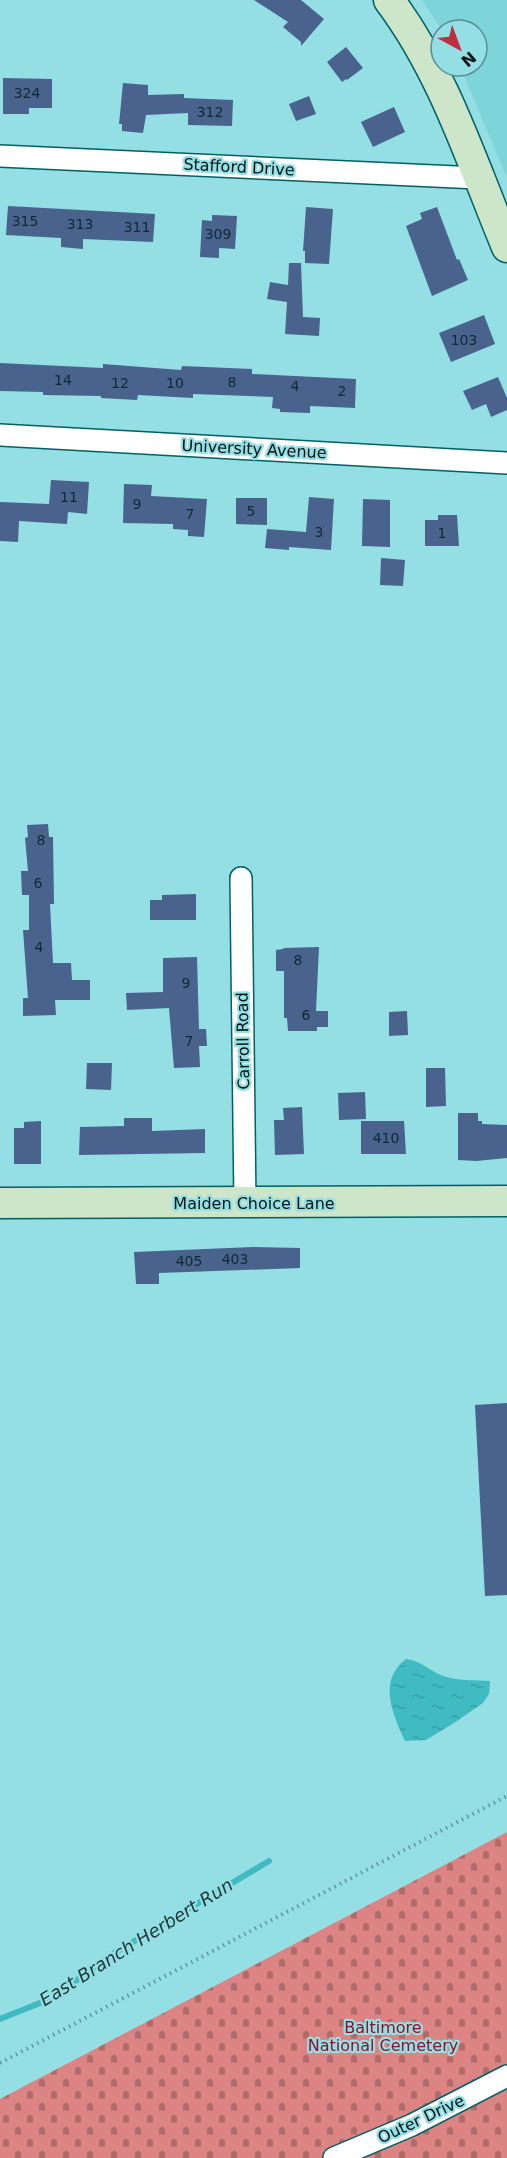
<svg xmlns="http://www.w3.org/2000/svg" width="507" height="2158" font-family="'DejaVu Sans',sans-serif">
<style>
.built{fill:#7dd5da}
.cemetery{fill:url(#cemetery-stones)}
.water{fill:url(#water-ripples)}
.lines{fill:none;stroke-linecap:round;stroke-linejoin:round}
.stream{stroke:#40bbc1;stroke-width:6}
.building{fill:#49638d}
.street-casing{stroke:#006064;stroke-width:24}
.secondary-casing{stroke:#006064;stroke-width:33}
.path{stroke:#5f979b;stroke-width:4;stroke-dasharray:1.5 4.5;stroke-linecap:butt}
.street{stroke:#fff;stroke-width:21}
.secondary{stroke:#cde5c8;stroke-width:30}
.labels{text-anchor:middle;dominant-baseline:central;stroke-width:4.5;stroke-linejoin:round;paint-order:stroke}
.number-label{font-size:14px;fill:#122834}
.street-label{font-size:16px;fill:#001516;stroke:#93dfe4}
.park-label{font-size:16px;fill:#940f26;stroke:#93dfe4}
.water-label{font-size:18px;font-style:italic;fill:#203a3c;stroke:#93dfe4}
</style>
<defs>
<pattern id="cemetery-stones" width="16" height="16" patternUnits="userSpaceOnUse" patternTransform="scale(1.5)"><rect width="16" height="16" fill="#dc8383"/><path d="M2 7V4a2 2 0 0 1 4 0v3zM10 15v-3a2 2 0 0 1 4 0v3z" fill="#b06a6a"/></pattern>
<pattern id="water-ripples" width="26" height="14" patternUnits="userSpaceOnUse" patternTransform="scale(1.5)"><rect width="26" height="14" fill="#40bbc1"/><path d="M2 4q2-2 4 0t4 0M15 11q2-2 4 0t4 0" fill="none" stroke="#36a0a5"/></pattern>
</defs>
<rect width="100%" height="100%" fill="#93dfe4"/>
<path class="built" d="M422 0H507V178L460 66H477V30H442Z"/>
<path class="cemetery" d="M507 1832V2158H0V2099Z"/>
<path class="water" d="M406 1659C421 1660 432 1673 446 1677 461 1681 475 1680 490 1681L489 1694 483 1703 454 1723 426 1740 405 1741C393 1714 377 1681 406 1659Z"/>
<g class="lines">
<path class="stream" d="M0 2019 50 1999 116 1952 269 1861"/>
</g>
<g class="building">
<path d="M254 0H301L324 19 301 46V42L283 27 288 22Z"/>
<path d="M346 47 363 68 347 80 346 79 342 82 327 62Z"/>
<path d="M3 78 52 79V108H29V114H3Z"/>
<path d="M123 83 148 85V95L184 94V98L233 100 232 126 188 125V113L146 115 143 133 122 131V124H119Z"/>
<path d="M309 96 316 114 296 121 289 104Z"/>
<path d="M394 107 405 132 373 147 361 122Z"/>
<path d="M8 206 155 214 153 242 83 239V249L61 247V238L6 235Z"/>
<path d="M306 207 333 209 329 264 305 263V251H303Z"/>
<path d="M437 207 457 260 459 259 468 280 432 296 406 226 422 219 420 213Z"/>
<path d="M212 215 237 216 235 249 219 248V258L200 257 202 220 212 221Z"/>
<path d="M289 263H301L303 317 320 318 319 336 285 334 287 302 267 299 270 282 288 285Z"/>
<path d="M484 315 495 344 451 362 439 333Z"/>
<path d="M0 363 103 368V364L181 370 182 366 252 369V374L356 379 355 408 310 406V413L280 412V409L272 408 273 397 193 394V398L138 395 137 400 101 398V396L43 395V392L0 391Z"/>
<path d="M498 377 507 398V410L491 417 486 404 472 410 463 391Z"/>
<path d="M51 480 89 482 87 514 68 512 67 524 19 521 18 542 0 541V502L49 504Z"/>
<path d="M124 484 152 485 151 496 207 499 204 537 188 536V530L173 529V524L123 523Z"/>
<path d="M309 497 334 499 331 550 289 547V550L265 548 267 529 306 532Z"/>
<path d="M236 498H267V525L236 524Z"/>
<path d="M363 499 390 500V547L362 546Z"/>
<path d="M438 515H457L459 546H425V520H438Z"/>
<path d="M381 558 405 560 403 586 380 585Z"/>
<path d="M48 824 49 837H53L54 904H50L53 963H71L72 980H90V1000H55L56 1015 23 1016V998H28L23 930H29V895H22L21 871H28L25 838 28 837 27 825Z"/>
<path d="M196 894V920H150V900H162V895Z"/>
<path d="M319 947 316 1011H328V1027H317V1031H288L287 1018H284V971H276V950L283 949 284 948Z"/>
<path d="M197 957 199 1029H206L207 1046H199L200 1067 174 1068 169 1008 127 1010 126 993 163 992V958Z"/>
<path d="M407 1011 408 1035 389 1036V1012Z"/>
<path d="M87 1063H112L111 1090 86 1089Z"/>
<path d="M426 1068H445L446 1106 426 1107Z"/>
<path d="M365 1092 366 1119 339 1120 338 1093Z"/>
<path d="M302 1107 304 1154 275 1155 274 1120H284L283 1108Z"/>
<path d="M458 1113H478V1121H482V1124L507 1125V1158L476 1161 458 1160Z"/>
<path d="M124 1118H152V1131L205 1129V1153L79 1155 80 1127 124 1126Z"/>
<path d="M41 1121V1164H14V1128H24V1122Z"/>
<path d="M361 1121H404L406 1154H361Z"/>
<path d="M253 1247 300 1248V1268L159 1273V1284H136L134 1252Z"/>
<path d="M507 1403V1595L485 1596 475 1405Z"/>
</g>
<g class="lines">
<g class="street-casing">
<g id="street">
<path d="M0 156 478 178"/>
<path d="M0 435 507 463"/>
<path d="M241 878 245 1204"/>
<path d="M334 2158 412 2125 507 2076"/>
</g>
</g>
<g class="secondary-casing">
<g id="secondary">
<path d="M389 0C444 73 472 163 507 247"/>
<path d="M0 1203 507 1201"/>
</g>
</g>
<path class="path" d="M0 2063 507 1796"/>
<use href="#street" class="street"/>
<use href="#secondary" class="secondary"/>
</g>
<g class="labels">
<g class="number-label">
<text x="27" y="93">324</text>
<text x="210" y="112">312</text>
<text x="25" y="221">315</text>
<text x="80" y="224">313</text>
<text x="137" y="227">311</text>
<text x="218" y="234">309</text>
<text x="464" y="340">103</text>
<text x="63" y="380">14</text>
<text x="232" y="382">8</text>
<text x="120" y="383">12</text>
<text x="175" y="383">10</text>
<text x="295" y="386">4</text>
<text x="342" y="391">2</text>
<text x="69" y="497">11</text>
<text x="137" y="504">9</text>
<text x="251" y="511">5</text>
<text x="190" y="514">7</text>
<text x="319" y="532">3</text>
<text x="442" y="533">1</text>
<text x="41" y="840">8</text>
<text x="38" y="883">6</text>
<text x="39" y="947">4</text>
<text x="298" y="960">8</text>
<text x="186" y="983">9</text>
<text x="306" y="1015">6</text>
<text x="189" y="1041">7</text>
<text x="386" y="1138">410</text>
<text x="235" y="1259">403</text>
<text x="189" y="1261">405</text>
</g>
<g class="street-label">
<text transform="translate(239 167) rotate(3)">Stafford Drive</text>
<text transform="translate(254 449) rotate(3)">University Avenue</text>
<text transform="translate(243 1041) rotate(-91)">Carroll Road</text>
<text x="254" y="1203">Maiden Choice Lane</text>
<text transform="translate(421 2119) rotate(-25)">Outer Drive</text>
</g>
<g class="park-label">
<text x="383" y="2027">Baltimore<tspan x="383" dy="18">National Cemetery</tspan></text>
</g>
<g class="water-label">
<text transform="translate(136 1942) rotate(-32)">East Branch Herbert Run</text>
</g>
</g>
<g transform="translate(459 48) rotate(139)"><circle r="28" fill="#93dfe4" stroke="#588e92" stroke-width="1.5"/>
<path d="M0-4.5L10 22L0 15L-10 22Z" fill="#bf2e3e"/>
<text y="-9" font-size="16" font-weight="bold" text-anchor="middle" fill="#001516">N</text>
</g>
</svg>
